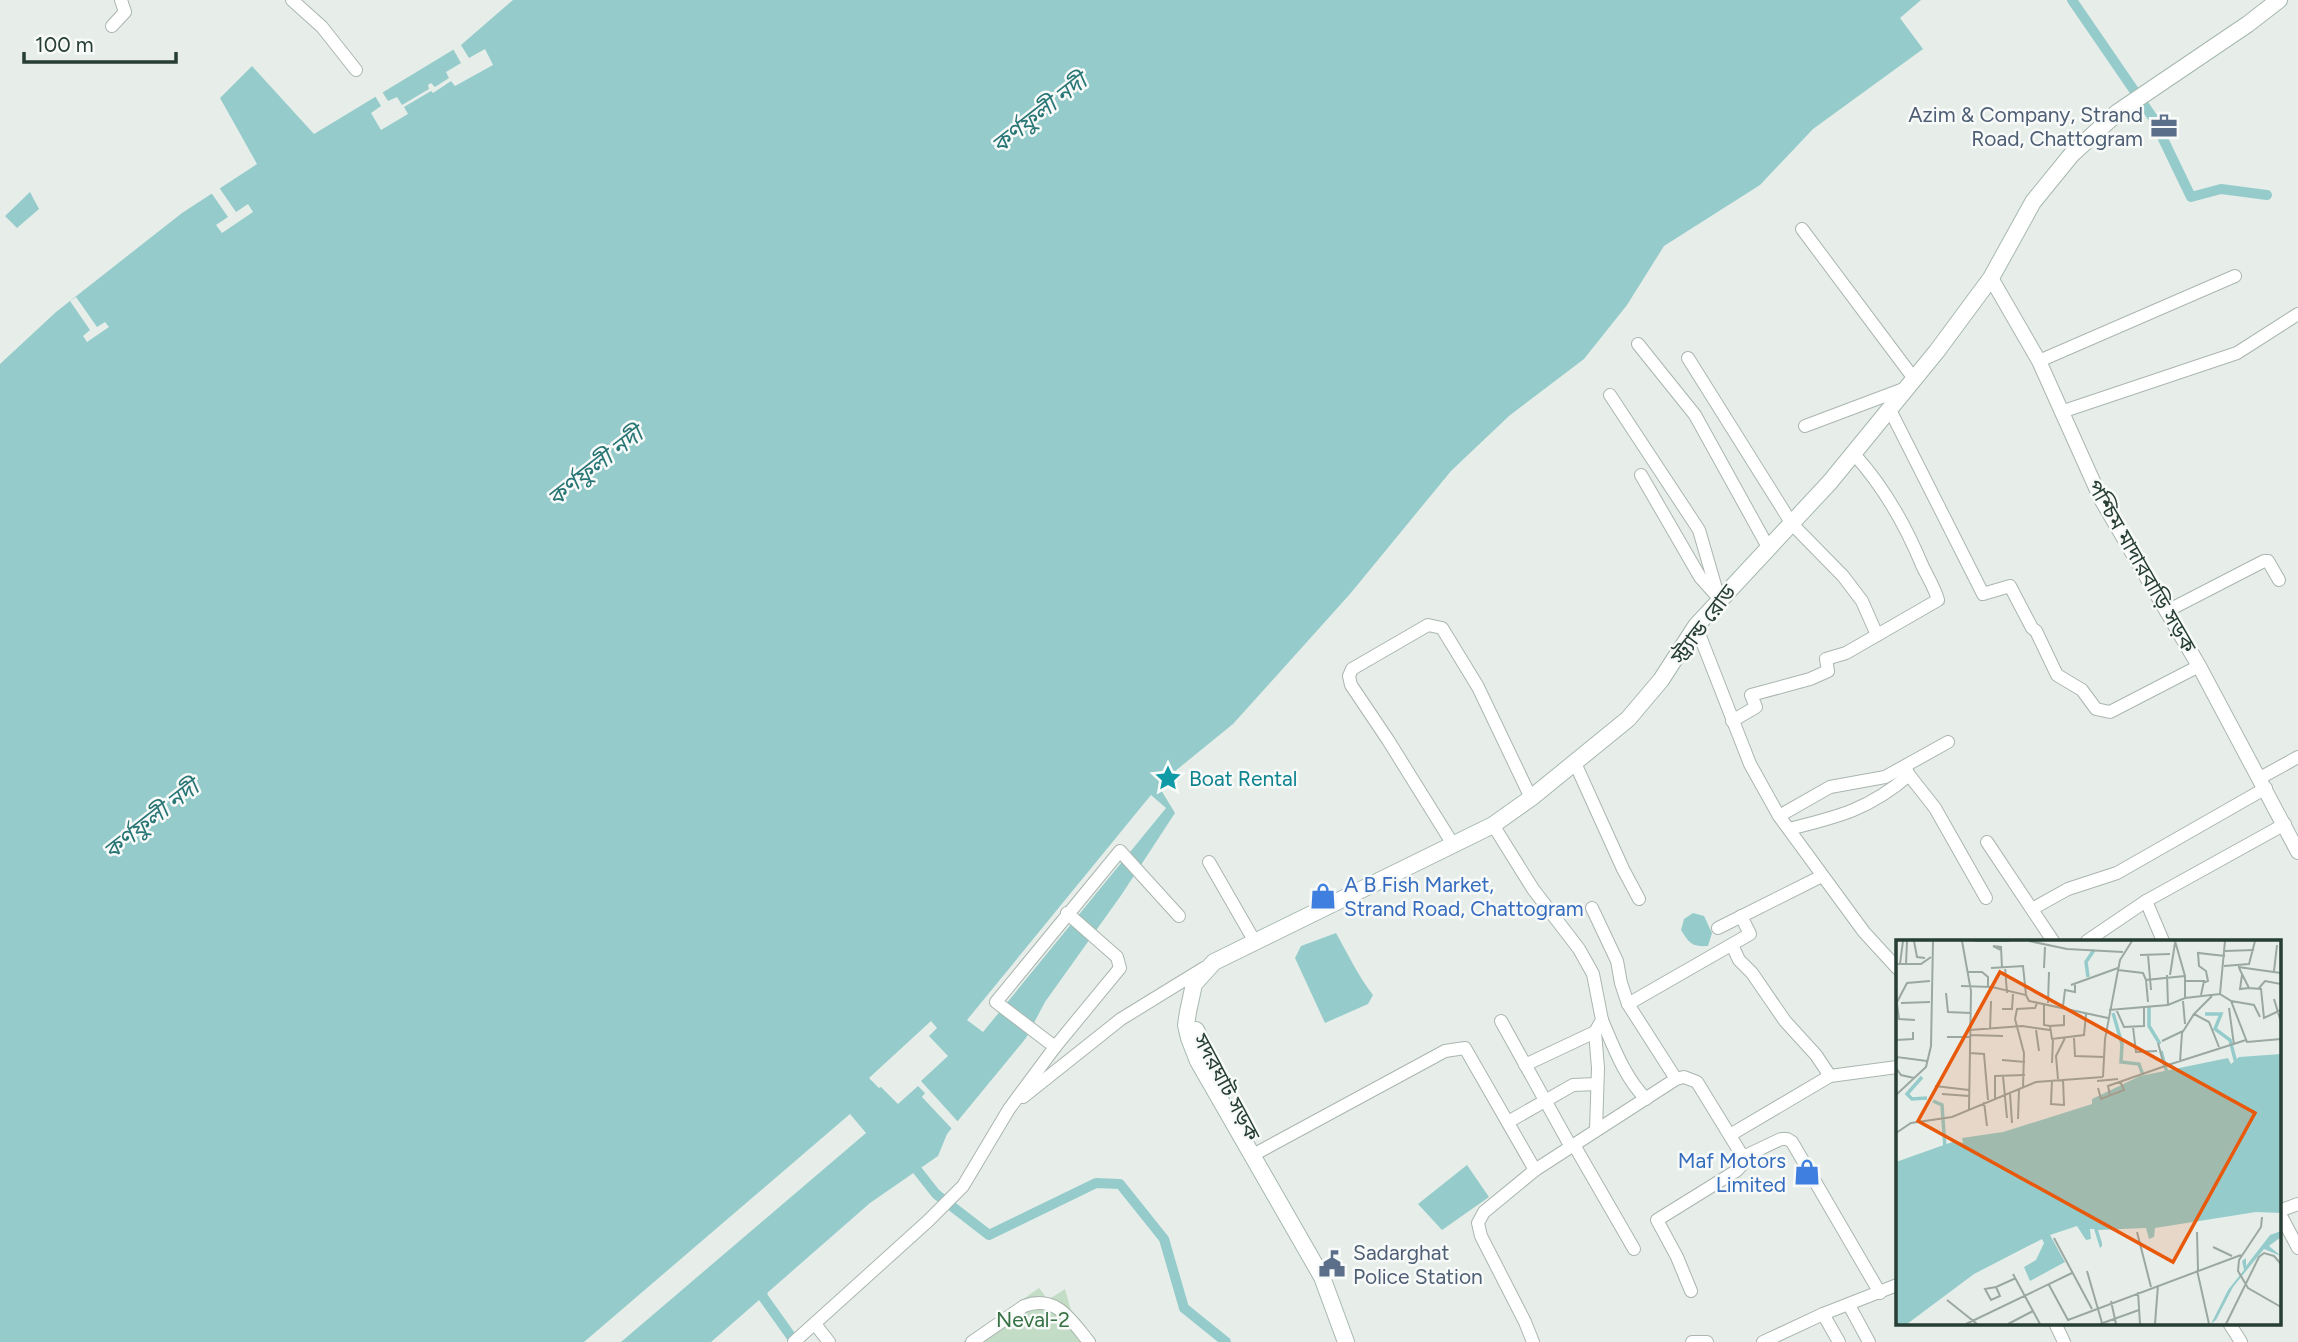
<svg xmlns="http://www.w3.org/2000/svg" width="2298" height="1342" font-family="Figtree,'Noto Sans Bengali',sans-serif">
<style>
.green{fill:#c2dcc5}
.water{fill:#95cccb}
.pier{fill:#e7eee9}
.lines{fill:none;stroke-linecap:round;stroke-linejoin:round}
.canal{stroke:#95cccb;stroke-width:10}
.minor-casing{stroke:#aab6af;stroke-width:14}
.tertiary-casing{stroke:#aab6af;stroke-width:16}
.secondary-casing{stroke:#a6b8af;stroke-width:18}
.minor{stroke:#fff;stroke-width:12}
.tertiary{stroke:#fff;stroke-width:14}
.secondary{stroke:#fff;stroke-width:16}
.labels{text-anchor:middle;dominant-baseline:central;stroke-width:5;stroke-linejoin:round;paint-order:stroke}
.service-label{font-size:21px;fill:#4e5e75;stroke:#f7faf8;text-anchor:end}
.street-label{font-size:21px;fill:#273e34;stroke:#f7faf8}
.culture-label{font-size:21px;fill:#0d838f;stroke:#f7faf8;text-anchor:start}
.shop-label{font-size:21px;fill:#366cbe;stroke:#f7faf8;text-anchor:start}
.park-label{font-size:21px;fill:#357142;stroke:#f7faf8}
.water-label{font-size:23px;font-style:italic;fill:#277574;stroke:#f7faf8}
.inset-river{fill:none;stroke:#95cccb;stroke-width:3.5}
.inset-road{fill:none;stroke:#9aa8a1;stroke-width:2}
.view{fill:#e8590c;fill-opacity:0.15;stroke:#e8590c;stroke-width:3.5}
.inset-edge{fill:none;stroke:#273e34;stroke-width:3.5}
</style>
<rect width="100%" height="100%" fill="#e7eee9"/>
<path class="green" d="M1039 1288 1048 1300 1065 1289 1074 1321 1095 1342H963Z"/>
<g class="water">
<path d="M513 0H1921L1900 18 1923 49 1813 129 1760 185 1664 246 1627 305 1584 359 1509 416 1451 471 1350 594 1233 724 1158 785 1175 813 1122 894 1045 1002 1026 1038 947 1134 938 1156 870 1203 711 1342H0V364L56 312 182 213 257 164 220 98 252 66 314 134 461 45Z"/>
<path d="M30 192 39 209 17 228 5 216Z"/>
<path d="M1693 913 1704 916 1712 933 1708 946C1692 947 1689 943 1681 930L1684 919Z"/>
<path d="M1336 933C1348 954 1358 976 1373 995L1368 1004 1325 1023 1295 958 1301 946Z"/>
<path d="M1467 1165 1489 1197 1442 1230 1418 1204Z"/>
</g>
<g class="pier">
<path d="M459 42 469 58 485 49 493 65 455 86 451 81 433 93 431 91 404 107 408 114 381 130 371 113 381 106 374 94 381 90 388 101 397 97 402 105 429 89 428 85 431 83 435 87 449 78 446 72 461 63 452 47Z"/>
<path d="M218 186 236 212 248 204 253 212 222 233 216 225 228 217 210 191Z"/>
<path d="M76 297 97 327 105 322 109 327 87 342 83 336 90 330 70 301Z"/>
<path d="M1151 795 1166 808 983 1032 967 1020Z"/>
<path d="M931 1021 937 1028 929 1036 948 1056 921 1081 960 1124 954 1131 922 1097 925 1093 918 1086 898 1104 881 1087 879 1088 869 1078Z"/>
<path d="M850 1114 866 1133 621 1342H584Z"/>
</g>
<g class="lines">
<g class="canal">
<path d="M2072 0 2153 118 2191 197 2221 189 2267 195"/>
<path d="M910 1161 936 1194 989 1235 1096 1183 1120 1184 1164 1239 1184 1308 1226 1342"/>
<path d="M761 1285 763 1297 795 1342"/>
</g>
<g class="minor-casing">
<g id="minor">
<path d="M292 0 322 27 356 70"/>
<path d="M112 26 125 12 121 0"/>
<path d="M1802 229 1915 380"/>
<path d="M1638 344 1695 415 1768 547"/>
<path d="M1688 358 1792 524 1843 576 1862 601 1877 635"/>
<path d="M2039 361 2235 276"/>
<path d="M1610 395 1699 530 1719 599"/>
<path d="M1890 410 1983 594 2010 586 2032 628 2036 631 2057 675 2082 690 2096 709 2110 712 2199 666"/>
<path d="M2061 412 2237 353 2298 314"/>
<path d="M1805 426 1906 388"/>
<path d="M1641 475 1700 577 1717 596"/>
<path d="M2167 611 2264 561H2268L2279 580"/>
<path d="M1696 626 1750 764 1779 816 1864 932 1897 968"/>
<path d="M1732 721 1756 707 1751 695 1810 679 1828 671 1826 659 1846 653 1938 600C1935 588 1927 576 1922 565 1905 524 1884 487 1854 454"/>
<path d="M1575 763 1623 869 1639 899"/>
<path d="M1909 775 1935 808 1986 898"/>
<path d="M2260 778 2298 757"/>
<path d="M1779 816 1830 787 1885 777 1948 742"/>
<path d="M1493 825 1533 889 1579 949 1593 974 1602 1020 1595 1032 1598 1068 1596 1130"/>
<path d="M1789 829C1838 817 1870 809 1909 775L1906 769"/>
<path d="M1987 842 2053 941"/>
<path d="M1454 846 1388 740 1351 685 1349 676 1352 669 1428 625 1442 628 1478 687 1531 798"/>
<path d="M1209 862 1255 942"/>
<path d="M2146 901 2163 941"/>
<path d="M1592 908 1617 961 1621 983 1628 1004 1676 1079"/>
<path d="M2032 909 2068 889 2117 873 2266 788"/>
<path d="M1718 928 1822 876"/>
<path d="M2087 941 2146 901 2285 824"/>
<path d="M1732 945 1739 960 1752 973 1785 1021 1816 1055 1830 1076"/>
<path d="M1628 1004 1750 934 1741 916"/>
<path d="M1602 1020C1614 1048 1625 1078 1646 1099"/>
<path d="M1501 1021 1571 1147"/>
<path d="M1055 1047 996 1002 1120 851 1179 916"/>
<path d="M1525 1065 1595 1032"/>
<path d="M1023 1097 1121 1019 1204 968"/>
<path d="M1508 1122 1573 1085 1597 1084"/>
<path d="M1730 1135 1830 1076 1897 1067"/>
<path d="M1574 1145 1634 1249"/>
<path d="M1253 1155 1445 1051 1465 1048 1535 1170"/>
<path d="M1743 1157 1781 1139H1787L1792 1142 1880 1293"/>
<path d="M2279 1211 2298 1204"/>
<path d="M2279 1212 2298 1248"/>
<path d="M1849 1305 1869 1342"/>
<path d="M1823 1314 1839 1342"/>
<path d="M2055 1323 2064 1342"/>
<path d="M2229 1323 2241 1342"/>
<path d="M815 1324 829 1342"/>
<path d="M794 1342 928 1221 963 1186 1009 1109 1055 1047 1120 968 1117 957 1067 913"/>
<path d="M972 1342 1024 1306C1056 1294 1071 1320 1089 1342"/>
<path d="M1533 1342 1525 1322 1481 1236 1478 1223 1484 1212 1535 1170 1676 1079 1684 1077 1697 1082 1743 1157V1164L1736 1171 1657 1220 1677 1257 1691 1291"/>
<path d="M1692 1342H1707"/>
<path d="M1763 1342 1823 1314 1897 1285"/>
</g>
</g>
<g class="tertiary-casing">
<path id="tertiary" d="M1991 278 2039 361 2101 499 2199 666 2298 852"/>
</g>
<g class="secondary-casing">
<g id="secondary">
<path d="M1196 1030 1225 1088"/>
<path d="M1346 1342 1322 1277 1198 1061 1189 1038 1186 1025 1188 1012 1194 984 1214 962 1493 825 1531 798 1628 719 1661 680 1696 626 1830 482 1937 351 1991 278 2033 202 2072 154 2118 112 2248 24 2279 0"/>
</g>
</g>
<use href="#minor" class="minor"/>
<use href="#tertiary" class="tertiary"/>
<use href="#secondary" class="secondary"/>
</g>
<defs>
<g id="office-bare" transform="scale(2.1)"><path d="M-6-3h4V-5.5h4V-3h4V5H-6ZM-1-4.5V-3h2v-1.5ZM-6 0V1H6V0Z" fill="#5c6f8a" stroke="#f7faf8" stroke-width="2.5" paint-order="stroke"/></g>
<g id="sight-bare" transform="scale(2.1)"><path d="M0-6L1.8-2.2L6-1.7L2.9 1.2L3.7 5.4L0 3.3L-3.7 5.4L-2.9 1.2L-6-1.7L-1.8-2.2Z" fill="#0f9aa8" stroke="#f7faf8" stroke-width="2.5" paint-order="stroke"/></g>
<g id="shop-bare" transform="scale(2.1)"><path d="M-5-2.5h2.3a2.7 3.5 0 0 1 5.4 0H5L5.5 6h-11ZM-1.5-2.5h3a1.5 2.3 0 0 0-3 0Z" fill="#3f7fe0" stroke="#f7faf8" stroke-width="2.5" paint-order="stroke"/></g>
<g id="civic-bare" transform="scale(2.1)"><path d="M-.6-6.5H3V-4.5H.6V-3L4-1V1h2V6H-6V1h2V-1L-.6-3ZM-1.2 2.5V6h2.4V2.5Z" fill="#5c6f8a" stroke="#f7faf8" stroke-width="2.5" paint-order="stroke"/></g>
</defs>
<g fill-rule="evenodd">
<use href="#office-bare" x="2164" y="126"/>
<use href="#sight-bare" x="1168" y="778"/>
<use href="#shop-bare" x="1323" y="896"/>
<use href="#shop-bare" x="1807" y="1172"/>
<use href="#civic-bare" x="1332" y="1264"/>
</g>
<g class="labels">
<g class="service-label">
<text x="2143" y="114">Azim &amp; Company, Strand<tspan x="2143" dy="24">Road, Chattogram</tspan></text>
<text x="1353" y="1252" text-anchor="start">Sadarghat<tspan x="1353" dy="24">Police Station</tspan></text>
</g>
<g class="street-label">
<text transform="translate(2142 566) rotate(60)">পশ্চিম মাদারবাড়ি সড়ক</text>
<text transform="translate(1703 624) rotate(-53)">স্ট্র্যান্ড রোড</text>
<text transform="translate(1227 1087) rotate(62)">সদরঘাট সড়ক</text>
</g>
<g class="culture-label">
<text x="1189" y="778">Boat Rental</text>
</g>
<g class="shop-label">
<text x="1344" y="884">A B Fish Market,<tspan x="1344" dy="24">Strand Road, Chattogram</tspan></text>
<text x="1786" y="1160" text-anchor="end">Maf Motors<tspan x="1786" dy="24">Limited</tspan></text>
</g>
<g class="park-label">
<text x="1033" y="1319">Neval-2</text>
</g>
<g class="water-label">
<text transform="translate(1039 113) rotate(-38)">কর্ণফুলী নদী</text>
<text transform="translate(595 466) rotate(-38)">কর্ণফুলী নদী</text>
<text transform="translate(151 819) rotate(-38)">কর্ণফুলী নদী</text>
</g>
</g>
<g transform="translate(1896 940)">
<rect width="385" height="385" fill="#e7eee9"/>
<path d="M385 114V273L360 272 259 288 258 297 253 299 250 288 202 290 206 303V306L204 308 198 289H194L195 299 190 300 181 286 154 295 169 322 134 341 128 327 140 320 148 303 146 299 78 334 11 384H0V222L59 201 67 203 66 198 107 192 196 164V159L244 136 332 118 335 124 343 117ZM385 291V297L373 306 385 316 368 309 337 347 320 380 315 384 332 350 348 330 346 321 350 318V326L374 295Z" fill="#95cccb"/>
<path class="inset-river" d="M192 37 190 22 198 10M253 67V86L264 104M217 73 226 104 225 122 243 124 247 135M309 74H325L319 89 334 100 341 127M265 111 271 133M26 137 11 154 16 159 31 158M37 161 46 165 49 208"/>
<path class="inset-road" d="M18 1 21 17 29 18M66 1 75 51 73 169M79 1H113M133 1 171 9 227 12M279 1 289 36V58M329 1 324 54 335 61 351 102 385 99M105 10 97 6 105 7 106 28M329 11 358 10M244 15 274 14M252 15 255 50M0 24H25L35 17M4 24 7 1M10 24 11 1M328 26 353 24 359 1M109 27 111 53M342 27 385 33M95 28 127 26 130 55M148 28 149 7M343 28 353 48 365 49 368 78 385 70M222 30 247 33 250 40M378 31 381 5M72 32H86L92 37V47M271 35 272 65M274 35 279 3M346 35 344 49 353 48M288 41H308L305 55M307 43 312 41 310 31 303 26 302 13 329 16M175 45 222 28M65 46 96 47 130 55 133 61 212 78M363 48 369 41 385 44M50 53 52 72 75 73M316 56 298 74 313 82 323 107M378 59 385 82M287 61 289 84M335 61 358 65 364 77M252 62 250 40 289 36M5 63 34 62M148 63V85L154 86M152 63 153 32M0 64 11 43 34 41M1 64 3 79 19 80M167 66 169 50 179 52V45M333 68 338 105M106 69H116L117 54M220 69 228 87 248 86V66M213 70 272 65 289 58 324 54M168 75V85L154 86 156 99 188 95 190 74M237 87 240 112 261 111M74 90 126 86 154 90M94 90 95 61M140 90 143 111M74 95 107 96M51 97H74M178 98 179 116 209 117M0 100 17 99V92M266 101 287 91M262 103 268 125M74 113 88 114 92 160M106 120 129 122M284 122 286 93 298 74M156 123 157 99M0 124 1 117 31 121M275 124 350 100M0 128 5 135 18 138M107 136 111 178M207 137 209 99 224 20 236 1M162 139 160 116 169 98M156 140 155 164 168 165 167 139M201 141 222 139M39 146 73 150M127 148 128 113 119 79 121 69 139 68 141 63M202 148 205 159 228 150 224 141M114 153 116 183M46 154 73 156M0 155 30 127 35 106 37 1M214 155 212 146 275 124M99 158V136L129 135M88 162 91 186M122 179 123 150M0 193 15 183 56 177 140 142 207 137M366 277 365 287 343 320 342 331 352 348 385 367M241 292 255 347M301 292 302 330M158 298 196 369M317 307 336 316M301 330 313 384M191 331 206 383M117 334 144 384M153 345 172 380 345 315M100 347 89 349 95 360 104 356 100 347 120 338M242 352 244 384M51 360 81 384M215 361 220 384M70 384 176 333M112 384 137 371M204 384 243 370M259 384 262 345M330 384 363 317 368 313 378 316 385 324"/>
<path class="view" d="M104 32 359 173 277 322 22 181Z"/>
<rect width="385" height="385" class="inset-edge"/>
</g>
<path d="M24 52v10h152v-10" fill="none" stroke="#273e34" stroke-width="3.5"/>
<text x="35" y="52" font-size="21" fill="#273e34" stroke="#f7faf8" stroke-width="5" paint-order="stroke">100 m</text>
</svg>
